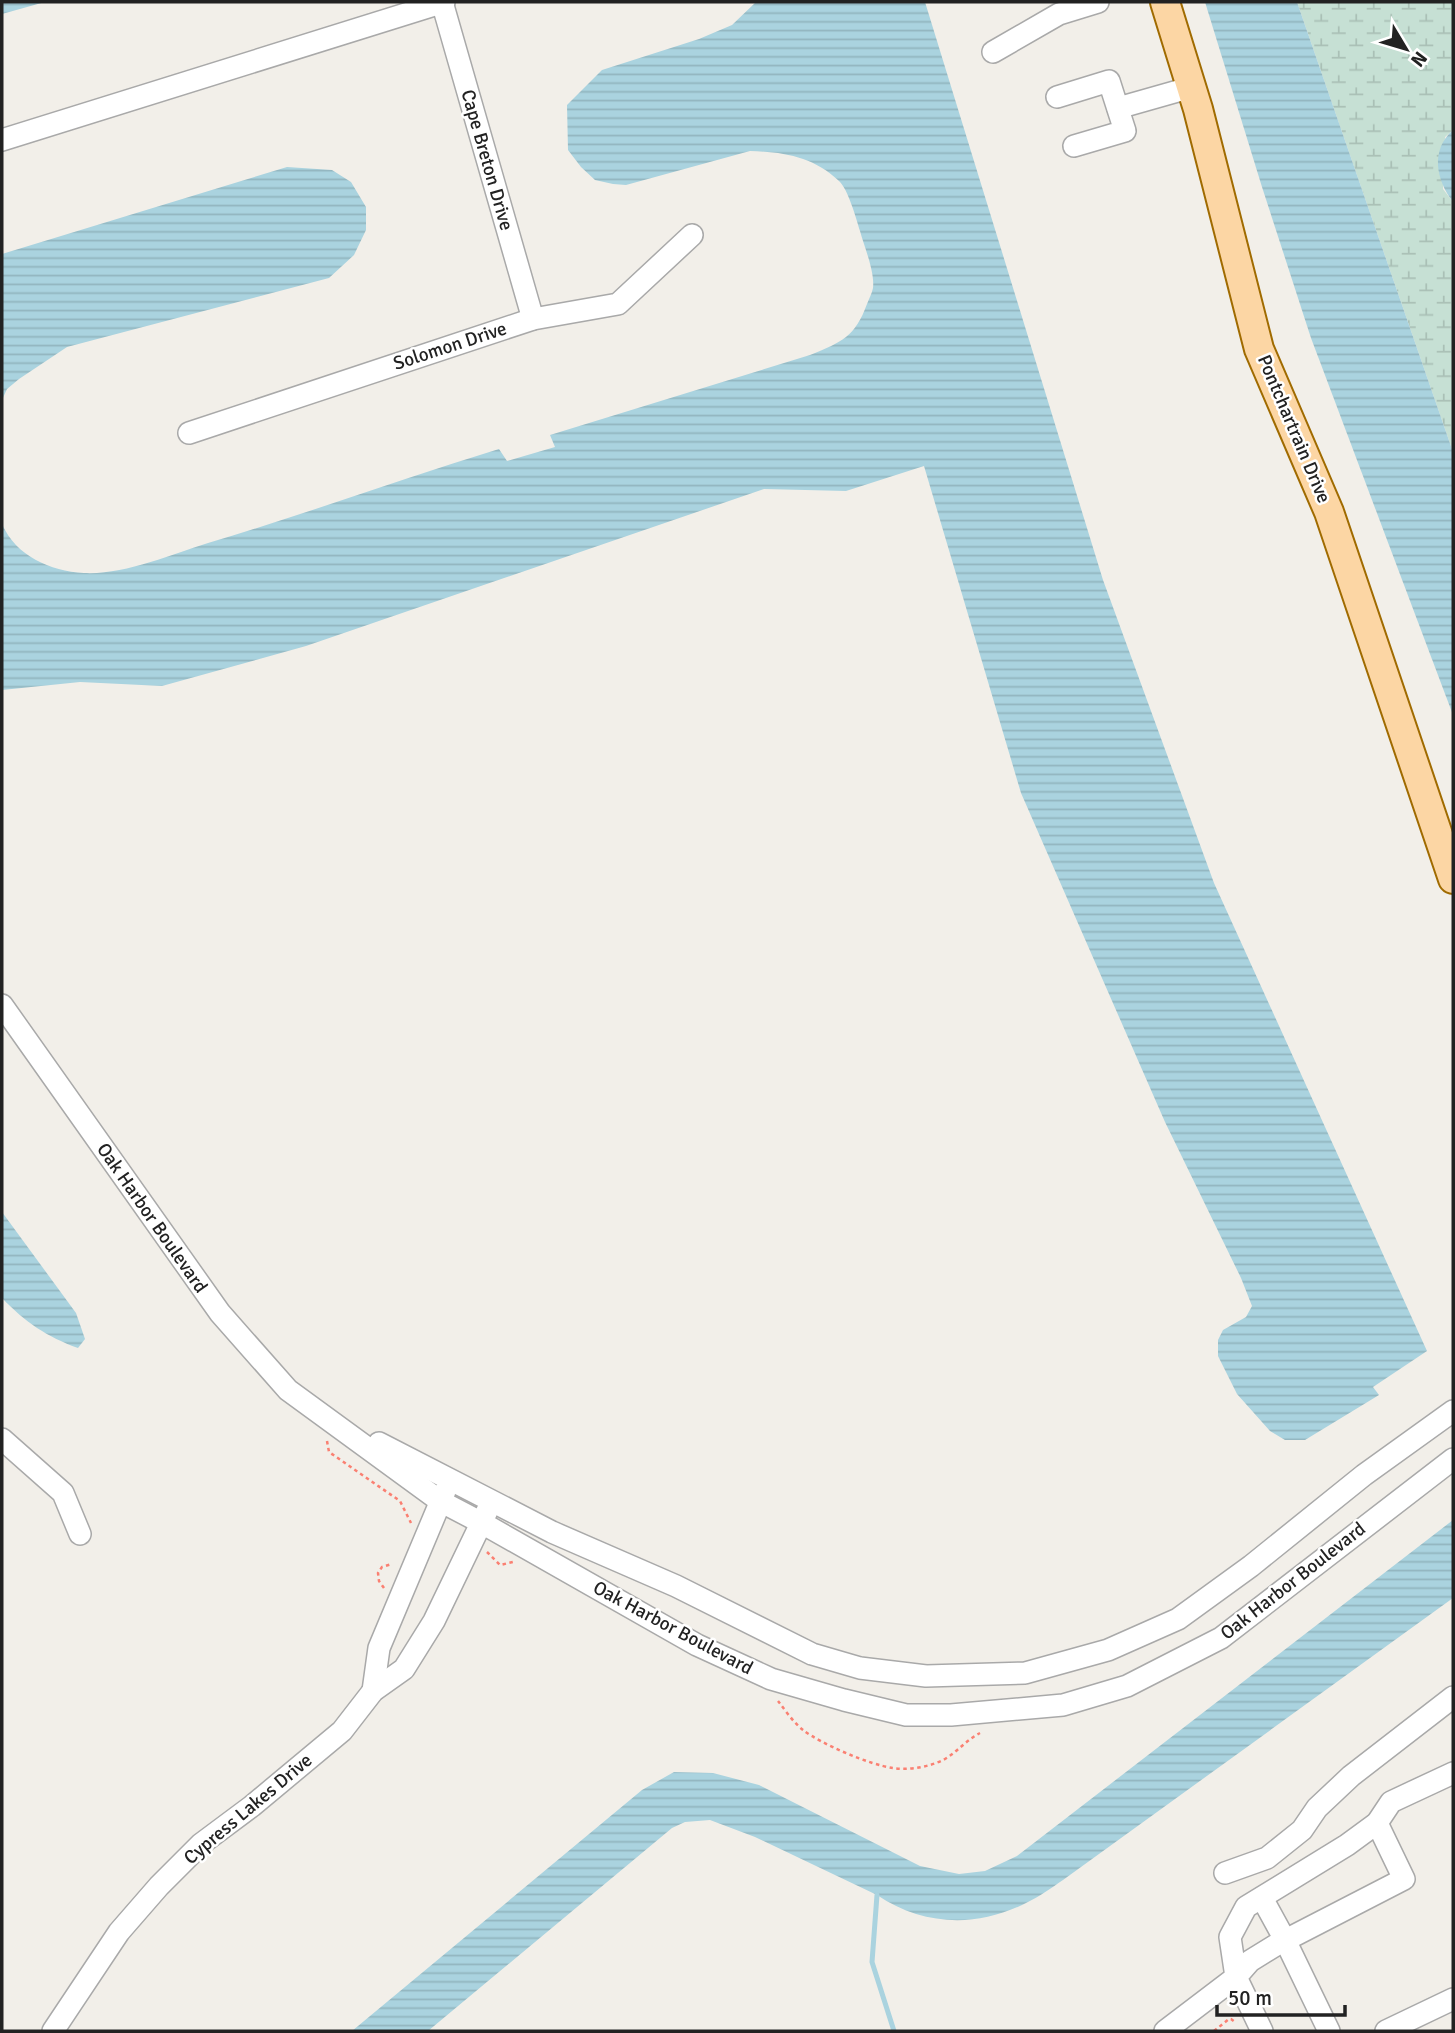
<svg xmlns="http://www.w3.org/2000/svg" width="1455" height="2033" font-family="Signika,sans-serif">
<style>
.wetland{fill:url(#wetland-marsh)}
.water{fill:url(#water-rules)}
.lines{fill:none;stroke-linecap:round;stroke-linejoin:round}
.stream{stroke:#aad3df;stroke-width:5}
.minor-casing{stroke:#a9a9a9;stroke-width:24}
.major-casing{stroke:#a06b00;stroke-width:32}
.path{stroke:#fa8072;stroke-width:2.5;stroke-dasharray:3.5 3.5;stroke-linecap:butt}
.minor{stroke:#fff;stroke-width:21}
.major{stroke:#fcd6a4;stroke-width:28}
.labels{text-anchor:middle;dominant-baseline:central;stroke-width:5;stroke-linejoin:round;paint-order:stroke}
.street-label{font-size:19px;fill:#222;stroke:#fff}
</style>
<defs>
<pattern id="wetland-marsh" width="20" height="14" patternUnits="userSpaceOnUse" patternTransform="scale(1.75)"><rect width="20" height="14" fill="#c6e0d4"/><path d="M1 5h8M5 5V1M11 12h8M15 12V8" fill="none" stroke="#aac0b6"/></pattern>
<pattern id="water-rules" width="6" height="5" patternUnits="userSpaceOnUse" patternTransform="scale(1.75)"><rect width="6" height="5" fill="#aad3df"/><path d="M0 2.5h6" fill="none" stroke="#92b5bf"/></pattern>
</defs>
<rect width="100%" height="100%" fill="#f2efe9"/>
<path class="wetland" d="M1297 2H1453V130L1445 137 1443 189 1453 202V452Z"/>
<g class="water">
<path d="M2 2H45L2 14Z"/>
<path d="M756 2H925L1103 580 1214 883 1427 1351 1373 1387 1379 1395 1305 1440H1285L1270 1431 1237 1394 1218 1356V1340L1223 1330 1246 1317 1252 1306 1241 1278 1165 1122 1021 793 924 466 846 491 764 489 306 646 162 686 80 682 2 690V524C16 556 50 571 84 573 124 575 170 555 208 543 306 514 401 479 499 449L507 461 555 447 550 435 810 355C842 342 855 337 867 304 869 299 872 293 873 288 875 272 864 246 860 231 856 218 848 189 839 181 814 157 784 152 750 151L626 185 613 184 595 180 581 167 568 150 567 105 602 70 699 39 732 25Z"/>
<path d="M1205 2H1297L1453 452V715L1311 338 1262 187Z"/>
<path d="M1453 130V202C1436 180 1430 150 1453 130Z"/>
<path d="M287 167 332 170 351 182 366 207V230L354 255 329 278 67 347 19 379 7 389 2 400V254Z"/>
<path d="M2 1212 76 1313 85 1339 78 1348C47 1337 25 1322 2 1298Z"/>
<path d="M1453 1520V1598L1063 1880C1051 1888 1039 1897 1026 1903 977 1928 923 1926 877 1895L755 1837 710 1820 685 1822 672 1828 428 2031H352L642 1790 674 1772 713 1773 759 1785 920 1866 959 1874 985 1871 1017 1856Z"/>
</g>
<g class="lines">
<path class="stream" d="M877 1895 872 1962 894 2031"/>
<g class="minor-casing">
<g id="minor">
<path d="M442 2 533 319"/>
<path d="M993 52 1059 14 1098 2"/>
<path d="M1057 97 1109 81 1125 131 1074 146"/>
<path d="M1118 108 1192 87"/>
<path d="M2 140 444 2"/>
<path d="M189 433 533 319 618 304 692 235"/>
<path d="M2 1005 220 1313 288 1390 440 1501 482 1523 697 1645 771 1679 844 1700 906 1715H951L1063 1705 1127 1686 1221 1638 1453 1459"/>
<path d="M2 1439 63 1493 80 1534"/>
<path d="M379 1443 552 1532 676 1586 812 1654 860 1668 926 1676 1025 1673 1108 1650 1178 1619 1251 1566 1364 1475 1453 1411"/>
<path d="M373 1691 379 1648 445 1491"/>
<path d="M1225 1873 1267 1858 1302 1830 1317 1808 1351 1776 1453 1697"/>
<path d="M1262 1898 1285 1940 1329 2031"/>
<path d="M53 2031 119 1932 159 1886 201 1844 252 1806 342 1731 373 1691 404 1669 434 1621 487 1511"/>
<path d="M1165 2031 1236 1977 1230 1937 1246 1907 1347 1845 1377 1823 1391 1802 1453 1773"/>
<path d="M1262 2031 1236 1977 1250 1961 1276 1945 1404 1879 1377 1823"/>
<path d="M1386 2031 1453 1999"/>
</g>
</g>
<g class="major-casing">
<path id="major" d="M1165 2 1198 109 1259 349 1329 512 1453 879"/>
</g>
<g class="path">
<path d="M327 1441 329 1452 400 1501 411 1523"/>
<path d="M487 1552 500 1565 513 1562"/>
<path d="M384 1588 379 1581 378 1573 382 1567 392 1564"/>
<path d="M778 1701C785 1710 793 1722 803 1730 821 1744 870 1765 893 1768 907 1770 922 1768 936 1763 954 1757 964 1741 980 1733"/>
<path d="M1214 2031 1229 2019H1231L1235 2022"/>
</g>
<use href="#minor" class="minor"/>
<use href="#major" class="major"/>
</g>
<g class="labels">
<g class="street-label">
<text transform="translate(487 160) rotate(74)">Cape Breton Drive</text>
<text transform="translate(450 346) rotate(-18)">Solomon Drive</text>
<text transform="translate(1294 429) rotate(67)">Pontchartrain Drive</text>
<text transform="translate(152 1218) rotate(55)">Oak Harbor Boulevard</text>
<text transform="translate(1293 1581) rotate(-38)">Oak Harbor Boulevard</text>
<text transform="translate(673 1628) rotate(28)">Oak Harbor Boulevard</text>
<text transform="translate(248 1809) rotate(-40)">Cypress Lakes Drive</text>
</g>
</g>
<rect width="1455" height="2033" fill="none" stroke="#222222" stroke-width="7"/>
<g transform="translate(1406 49) rotate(128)" stroke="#ffffff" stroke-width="5" paint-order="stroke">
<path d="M0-5L12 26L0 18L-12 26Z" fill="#222222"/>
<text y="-10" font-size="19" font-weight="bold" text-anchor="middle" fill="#222222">N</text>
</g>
<path d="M1217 2005v10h128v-10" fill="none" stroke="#222222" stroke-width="3.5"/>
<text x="1228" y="2005" font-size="21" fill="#222222" stroke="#ffffff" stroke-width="5" paint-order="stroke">50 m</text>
</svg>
